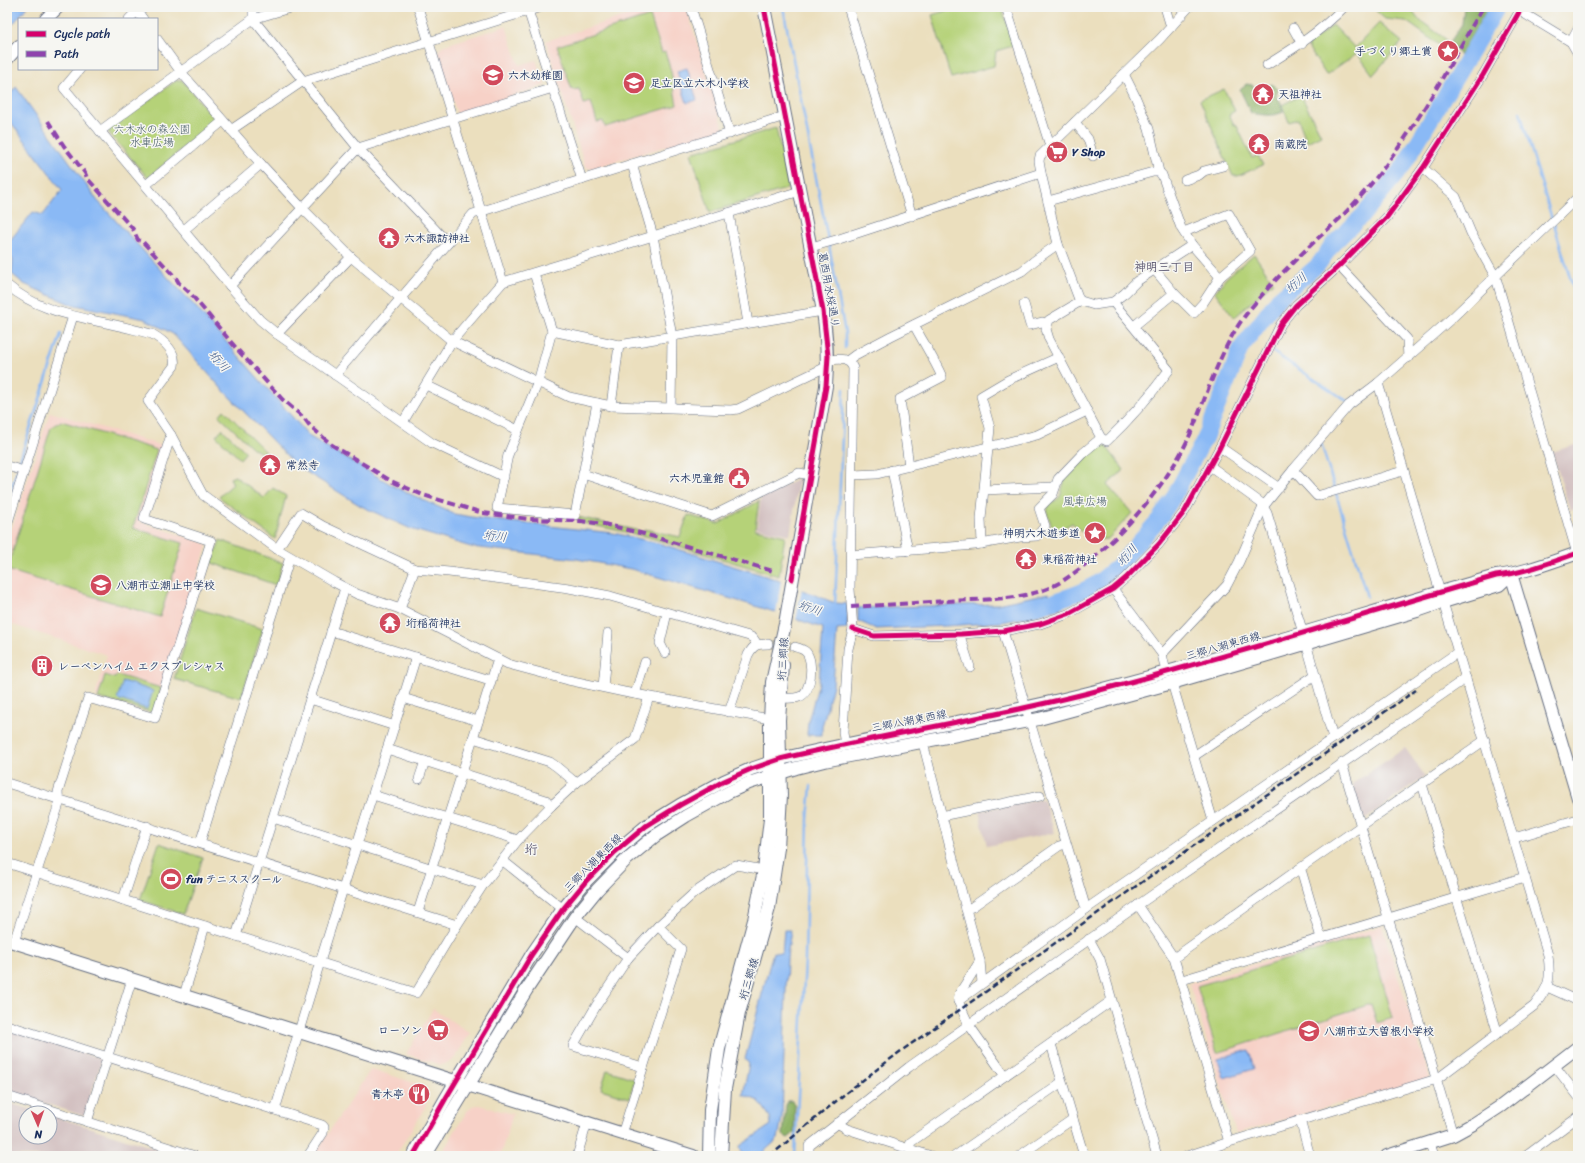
<svg xmlns="http://www.w3.org/2000/svg" width="1585" height="1163" font-family="Sriracha,'Klee One',sans-serif">
<style>
.built{fill:#f7d1c7}
.industrial{fill:#d2bfc0}
.green{fill:#b5d278;stroke:#68806b}
.forest{fill:#90b468;stroke:#567263}
.water{fill:#8ab9f5;stroke:#5274aa}
.pier{fill:#ebdfbe}
.lines{fill:none;stroke-linecap:round;stroke-linejoin:round}
.stream{stroke:#8ab9f5;stroke-width:2.5}
.river{stroke:#8ab9f5;stroke-width:16}
.minor-tunnel{stroke:#c1bcab;stroke-width:9;stroke-dasharray:9 4.5;stroke-linecap:butt}
.minor-casing{stroke:#646d80;stroke-width:10}
.tertiary-casing{stroke:#646d80;stroke-width:14}
.minor{stroke:#fff;stroke-width:9}
.tertiary{stroke:#fff;stroke-width:12}
.rail{stroke:#1b2f5e;stroke-width:2.5;stroke-dasharray:6 3;stroke-linecap:butt}
.quiet{stroke:#8e44ad;stroke-width:4;stroke-dasharray:8 4;stroke-linecap:butt}
.cycleway-casing{stroke:#f6f6f2;stroke-width:8}
.cycleway{stroke:#d6006c;stroke-width:5}
.labels{text-anchor:middle;dominant-baseline:central;stroke-width:3;stroke-linejoin:round;paint-order:stroke}
.poi-label{font-size:11px;font-weight:bold;fill:#1b2f5e;stroke:#f6f6f2;text-anchor:start}
.park-label{font-size:11px;fill:#425864;stroke:#f6f6f2}
.street-label{font-size:11px;fill:#1b2f5e;stroke:#f6f6f2}
.neighbourhood-label{font-size:12px;font-weight:bold;fill:#5f5b74;stroke:#f6f6f2}
.water-label{font-size:12px;font-style:italic;fill:#3c588b;stroke:#f6f6f2}
.quarter-label{font-size:13px;font-weight:bold;fill:#5f5b74;stroke:#f6f6f2}
</style>
<rect width="100%" height="100%" fill="#f6f6f2"/>
<filter id="ink" filterUnits="userSpaceOnUse"><feTurbulence type="fractalNoise" baseFrequency=".025" numOctaves="2"/><feDisplacementMap in="SourceGraphic" scale="8" xChannelSelector="R" yChannelSelector="G"/><feConvolveMatrix kernelMatrix="1 2 1 2 8 2 1 2 1" color-interpolation-filters="sRGB"/></filter>
<filter id="wash" filterUnits="userSpaceOnUse"><feTurbulence type="fractalNoise" baseFrequency=".012" numOctaves="4" result="noise"/><feDisplacementMap in="SourceGraphic" scale="16" xChannelSelector="R" yChannelSelector="G"/><feGaussianBlur stdDeviation="0.9" result="paint"/><feColorMatrix in="noise" values="0 0 0 0 0 0 0 0 0 0 0 0 0 0 0 0 0 1.4 0 .05"/><feComposite in="paint" operator="in"/></filter>
<g filter="url(#wash)">
<rect width="100%" height="100%" fill="#ebdfbe"/>
<g class="built">
<path d="M653 7H686L723 126 721 130 590 169 585 166 546 41Z"/>
<path d="M506 26 519 65 536 60 545 85 457 114 438 52 442 46Z"/>
<path d="M50 412 163 446 140 522 205 543 207 546 154 712 97 697 96 693 107 655 7 623V543Z"/>
<path d="M1382 926 1430 1078 1236 1133 1189 984Z"/>
<path d="M433 1009 470 1033 454 1059 448 1063 441 1065 406 1054Z"/>
<path d="M371 1069 418 1084 425 1088 427 1093 426 1106 395 1156H313Z"/>
<path d="M479 1105 513 1114 500 1156H440L467 1111 472 1106Z"/>
</g>
<g class="industrial">
<path d="M1578 444V508L1570 510 1552 452Z"/>
<path d="M799 479 790 535 757 528 761 497Z"/>
<path d="M1405 748 1425 776 1366 819 1362 817 1352 784Z"/>
<path d="M1043 799 1055 833 987 846 979 811Z"/>
<path d="M7 1029 102 1059 84 1116 7 1091Z"/>
<path d="M9 1103 42 1113H26V1137H50V1115L164 1151 162 1156H7V1110Z"/>
</g>
<g class="green">
<path d="M958 7H1002L1013 46 996 51 994 66 951 78 932 15Z"/>
<path d="M1372 7H1409L1418 19 1447 40 1442 47 1406 21 1385 19Z"/>
<path d="M650 16 662 53 665 52 671 71 677 105 605 127 603 121 597 122 591 102 584 104 579 89 572 90 557 46Z"/>
<path d="M1379 23 1402 42 1373 75 1357 53 1326 75 1308 47 1309 44 1333 25 1355 48Z"/>
<path d="M177 80H182L213 117V122L148 178 109 133V129Z"/>
<path d="M1224 89 1235 111 1229 114 1234 125 1236 124 1252 158 1258 156 1263 165 1238 176H1233L1227 163 1200 100Z"/>
<path d="M1301 95 1321 135 1307 142 1298 119 1289 122 1282 105Z"/>
<path d="M776 128 789 186 786 189 710 212 691 153Z"/>
<path d="M1254 254 1273 282 1234 318 1215 292 1226 278Z"/>
<path d="M224 410 266 452 264 454 254 449 219 416Z"/>
<path d="M61 421 157 450 133 528 183 543 160 617 7 570 51 427Z"/>
<path d="M222 429 246 452 240 459 216 436Z"/>
<path d="M1099 444 1106 446 1124 470 1107 485 1132 513 1108 539 1092 540 1072 523 1055 533 1047 514 1048 506 1060 497 1065 478Z"/>
<path d="M235 476 264 498 273 488 286 496 275 539 219 497 233 484 230 478Z"/>
<path d="M759 501 755 529 785 536 779 576 645 536 578 522V517L644 532 645 529 680 537 688 515 718 524Z"/>
<path d="M220 540 283 563 276 585 212 563Z"/>
<path d="M196 608 263 629 241 698 174 679Z"/>
<path d="M105 675 115 678 117 675 161 688 154 713 98 698Z"/>
<path d="M159 843 203 858 183 914 140 900Z"/>
<path d="M1369 935 1393 1018 1377 1023 1371 1004 1217 1053 1197 986Z"/>
<path d="M607 1070 635 1079 629 1098 601 1089Z"/>
</g>
<g class="forest">
<path d="M1464 7H1489L1460 56 1450 42 1462 24Z"/>
<path d="M1246 84 1252 85 1257 89V94L1261 96 1271 84 1275 86 1278 90 1276 96 1281 103 1283 112C1273 117 1262 115 1251 113L1240 90Z"/>
<path d="M788 1101H792L795 1105 794 1133 788 1138 783 1135 786 1105Z"/>
</g>
<g class="water">
<path d="M7 7H27L7 31Z"/>
<path d="M687 68 697 100 687 103 677 71Z"/>
<path d="M16 87 97 200 157 266 193 304 310 437 397 488 454 514 484 519 613 533 658 543 772 578 835 603 848 604 847 629 837 630 833 685 822 727V735H807L808 721 819 683 823 628 765 609 631 569 577 559 471 547 411 529 361 506 297 466 222 389 173 334 145 319 70 304 24 284 12 274 13 260 7 251V244L33 212 43 215 62 190 7 117V97Z"/>
<path d="M1049 593 1061 608 1035 616 1002 622 947 626 876 629 858 621V608L997 604Z"/>
<path d="M123 681 153 691 147 709 117 699Z"/>
<path d="M784 930H791L787 958 782 1118 778 1139 759 1156H745L741 1151 740 1146 771 1125 770 1117 759 1101 743 1095 749 1064 745 1059 773 952 782 953Z"/>
<path d="M1249 1050 1254 1069 1224 1078 1218 1059Z"/>
</g>
<path class="pier" d="M781 580 802 588 796 621 776 614Z"/>
<g class="lines">
<g class="stream">
<path d="M783 7 828 240"/>
<path d="M1520 112 1552 219"/>
<path d="M1554 224 1578 304"/>
<path d="M829 245 845 333V348"/>
<path d="M1273 352 1347 401"/>
<path d="M1321 443 1367 597"/>
<path d="M18 466 61 334"/>
<path d="M7 501 17 471"/>
<path d="M835 604 844 389"/>
<path d="M795 1156 805 960 808 819 811 786"/>
</g>
<path class="river" d="M1035 608 1078 593 1096 584 1118 566 1160 518 1173 498 1205 438 1241 348 1278 299 1318 265 1333 244 1363 215 1402 168 1498 7"/>
</g>
</g>
<g filter="url(#ink)">
<g class="lines">
<path class="minor-tunnel" d="M768 644 795 647"/>
<g class="minor-casing">
<g id="minor">
<path d="M134 7 143 19"/>
<path d="M253 7V19L358 148 448 243"/>
<path d="M418 7 503 282"/>
<path d="M527 7 582 180"/>
<path d="M691 7 730 134"/>
<path d="M848 7 912 216"/>
<path d="M1006 7 1050 146"/>
<path d="M1165 7 1171 27"/>
<path d="M1520 11 1571 42 1578 54"/>
<path d="M129 19 137 11 145 7"/>
<path d="M1293 28 1302 44"/>
<path d="M157 39 181 72 261 164 302 208 351 257 452 341 569 397 611 406 731 410 738 409 828 366"/>
<path d="M1571 42 1578 29"/>
<path d="M1267 65C1296 47 1320 32 1344 7"/>
<path d="M80 69 64 88 230 286 260 320 277 334 432 443 504 477"/>
<path d="M1124 74 1135 96 1149 129 1159 172"/>
<path d="M1075 122 1088 139 1093 156"/>
<path d="M231 130 303 81 541 7"/>
<path d="M100 131 253 19 293 7"/>
<path d="M632 164 653 236 672 336 671 407"/>
<path d="M1423 168 1456 197 1471 233 1496 278 1578 557"/>
<path d="M1185 180 1199 175 1204 171 1223 166"/>
<path d="M146 185 223 121"/>
<path d="M1048 201 1153 172H1159L1162 175 1181 228 1192 245 1220 277"/>
<path d="M729 213 748 323"/>
<path d="M184 230 261 164"/>
<path d="M811 247 836 240 1041 173"/>
<path d="M1339 266 1407 339 1408 358"/>
<path d="M1154 269 1174 293 1194 313 1203 303 1220 277 1250 251 1229 214 1184 232"/>
<path d="M534 273 552 331 538 382 508 455 497 508 575 515 597 403"/>
<path d="M7 285C36 309 65 314 101 322 118 325 135 330 152 334 164 341 177 351 174 366L148 401 171 435 203 495 277 549 334 582 357 594 400 609 508 664 568 680 624 692 770 719"/>
<path d="M230 286 358 148 553 88"/>
<path d="M1080 302 1058 244 1041 173 1039 161 1040 156 1160 39 1189 7"/>
<path d="M1024 304 1030 325 1042 322 1047 324"/>
<path d="M1134 326 1174 293"/>
<path d="M552 331 619 345 823 311"/>
<path d="M277 334 351 257"/>
<path d="M828 360C838 359 849 357 853 368L850 589 853 629 848 649 843 732 845 745"/>
<path d="M847 361 855 355 891 336 1022 271 1034 261 1058 244"/>
<path d="M335 375 473 214 785 116"/>
<path d="M1378 383 1440 592"/>
<path d="M426 385 518 430"/>
<path d="M611 406 619 345"/>
<path d="M403 422 452 341 503 282 800 191"/>
<path d="M1101 438 1107 441C1130 419 1150 396 1169 370L1113 302"/>
<path d="M1220 447 1279 488"/>
<path d="M7 466 24 471"/>
<path d="M909 466 900 399 942 377C934 359 923 342 914 325"/>
<path d="M1210 466 1261 503 1267 513 1303 633"/>
<path d="M892 470 908 551"/>
<path d="M1293 470 1317 496 1403 471"/>
<path d="M583 474 712 516 799 473 810 475"/>
<path d="M852 475 877 474 1037 435 1087 411"/>
<path d="M984 490 1055 487"/>
<path d="M7 525 73 316"/>
<path d="M982 544 981 519 990 428 981 396 1008 380 1059 357"/>
<path d="M277 549 301 513 323 526 415 569 449 572 569 588 610 596 749 636 753 638 757 644"/>
<path d="M851 555 975 545 1020 537 1037 536 1045 526 1039 508 1053 494 1058 479 1083 453 1101 438 1049 339 1046 329 1049 320 1081 301 1094 305 1113 302 1125 293 1137 281 1192 245"/>
<path d="M1113 589 1162 654 1166 672"/>
<path d="M400 609 415 569"/>
<path d="M853 629 874 636 961 634 1003 631 1040 624 1068 614 1113 589 1126 578 1159 544 1185 511 1220 447 1281 324 1296 305 1339 266 1387 217 1423 168 1483 75 1522 7"/>
<path d="M331 631 490 680"/>
<path d="M1003 631 1086 909"/>
<path d="M961 634V639L970 667"/>
<path d="M1306 643 1333 738"/>
<path d="M665 653 660 643 667 613"/>
<path d="M1162 654 1227 585 1239 562 1263 507 1293 470 1349 405 1378 383 1452 318 1578 197"/>
<path d="M1172 683 1213 821"/>
<path d="M603 687 608 633"/>
<path d="M635 694 645 662"/>
<path d="M403 698 478 721"/>
<path d="M780 698C786 698 793 699 799 697 812 693 814 661 806 652 803 649 799 648 795 647"/>
<path d="M310 699 345 588"/>
<path d="M729 712 748 655C754 644 757 644 768 644"/>
<path d="M473 738 550 762 557 767 576 783"/>
<path d="M923 743 966 909"/>
<path d="M387 749 546 800 551 806"/>
<path d="M1194 756 1315 675"/>
<path d="M1342 763 1453 1135"/>
<path d="M419 779 425 761"/>
<path d="M7 783 457 925"/>
<path d="M1422 784 1498 1034"/>
<path d="M373 795 518 840"/>
<path d="M941 816 1040 796"/>
<path d="M273 818 483 885"/>
<path d="M1514 838 1578 819"/>
<path d="M200 843 290 557"/>
<path d="M502 860 563 909"/>
<path d="M7 863 416 993 457 925 483 885 518 840 551 806 576 783 635 739 649 697"/>
<path d="M1299 869 1302 873 1321 938"/>
<path d="M123 900 147 826"/>
<path d="M1138 905 1174 958 1229 1142"/>
<path d="M418 912 498 659"/>
<path d="M575 917 628 958 658 926 681 949 622 1134"/>
<path d="M658 926 694 893 736 865 764 870"/>
<path d="M236 936 310 699 395 726"/>
<path d="M1089 939 1100 959 1157 1156"/>
<path d="M14 942 59 804 58 792 88 698 155 718 211 541 144 519 171 435"/>
<path d="M628 958 596 1006 573 1046 643 1067"/>
<path d="M1174 958 1299 869 1485 740"/>
<path d="M1182 980 1525 877"/>
<path d="M982 983 980 961 966 909 972 907 1059 846 1066 844"/>
<path d="M1547 987 1578 1001"/>
<path d="M184 995 205 926"/>
<path d="M958 1001 959 994 980 961"/>
<path d="M7 1025 322 1125 324 1127 323 1133 308 1156"/>
<path d="M1051 1044 1084 1156"/>
<path d="M1554 1065 1578 1096"/>
<path d="M1005 1076 969 1025 958 1001 1086 909 1458 652"/>
<path d="M7 1096 195 1156"/>
<path d="M275 1110 320 962 416 657"/>
<path d="M1300 1120 1310 1156"/>
<path d="M87 1122 132 979"/>
<path d="M837 1123 847 1129 931 1156"/>
<path d="M1430 1143 1434 1156"/>
<path d="M909 1148 911 1142 1111 1001"/>
<path d="M577 1156 587 1123"/>
<path d="M809 1156V1146L909 1067 1138 905 1466 678"/>
<path d="M955 1156 1062 1082"/>
<path d="M1019 1156 1073 1119"/>
<path d="M1187 1156 1229 1142 1437 1079 1534 1006C1550 986 1551 979 1548 955L1443 602"/>
<path d="M1526 1156 1578 1117"/>
</g>
</g>
<g class="tertiary-casing">
<g id="tertiary">
<path d="M46 19 58 7"/>
<path d="M7 59 19 46"/>
<path d="M1511 574 1578 798"/>
<path d="M7 940 693 1156"/>
<path d="M413 1156 446 1098 532 954 563 909 587 880 615 852 646 826 680 805 724 781 751 769 780 759C885 734 992 718 1096 691 1230 657 1363 614 1496 576 1524 573 1551 562 1578 553"/>
<path d="M425 1156 527 989 575 917 597 890 627 859 655 836 686 816 729 792 749 783 796 768 824 761 1039 719 1172 683 1417 611 1443 602 1499 585 1511 574"/>
<path d="M709 1156 710 1110 719 1049 754 920 764 870 770 819V719L772 682 785 624 826 386C828 358 827 339 823 311L764 7"/>
<path d="M721 1156 725 1089 739 1013 769 908 778 848 781 795 779 720 783 665"/>
<path d="M1387 1156 1453 1135 1475 1123 1501 1106 1578 1047"/>
</g>
</g>
<use href="#minor" class="minor"/>
<use href="#tertiary" class="tertiary"/>
<path class="rail" d="M770 1156 846 1093 901 1051 1416 690"/>
<g class="quiet">
<path d="M48 121 64 146 85 173 87 178 133 229 138 240 142 241 176 278 179 283 190 293 236 348 282 399 304 418 310 426 332 445 391 481 423 495 483 513 529 519 581 521 604 524 644 534 773 571"/>
<path d="M851 607C883 605 914 603 945 601 984 599 1030 602 1064 580 1111 549 1166 488 1189 437 1207 397 1218 353 1244 317 1265 289 1289 266 1314 242 1324 232 1336 223 1345 213 1403 154 1442 78 1483 7"/>
</g>
<g class="cycleway-casing">
<g id="cycleway">
<path d="M764 7 823 311 828 356 826 386 792 579"/>
<path d="M853 629 874 636 961 634 1003 631 1040 624 1068 614 1113 589 1126 578 1159 544 1185 511 1220 447 1281 324 1296 305 1339 266 1387 217 1423 168 1483 75 1522 7"/>
<path d="M413 1156 446 1098 532 954 563 909 587 880 615 852 646 826 680 805 724 781 751 769 780 759C885 734 992 718 1096 691 1230 657 1363 614 1496 576 1524 573 1551 562 1578 553"/>
</g>
</g>
<use href="#cycleway" class="cycleway"/>
</g>
</g>
<defs>
<g id="sight-disc" transform="scale(1.15)"><circle r="9.5" fill="#d1495b" stroke="#f6f6f2"/><path d="M0-6L1.8-2.2L6-1.7L2.9 1.2L3.7 5.4L0 3.3L-3.7 5.4L-2.9 1.2L-6-1.7L-1.8-2.2Z" fill="#fff"/></g>
<g id="school-disc" transform="scale(1.15)"><circle r="9.5" fill="#d1495b" stroke="#f6f6f2"/><path d="M0-5L7-2L0 1L-7-2ZM-4 1L0 2.5L4 1V4Q0 6-4 4Z" fill="#fff"/></g>
<g id="temple-disc" transform="scale(1.15)"><circle r="9.5" fill="#d1495b" stroke="#f6f6f2"/><path d="M0-6L5-2H3V0L6.5 2.5H4V6H1.5V3h-3V6H-4V2.5H-6.5L-3 0V-2H-5Z" fill="#fff"/></g>
<g id="supermarket-disc" transform="scale(1.15)"><circle r="9.5" fill="#d1495b" stroke="#f6f6f2"/><path d="M-6-5.5h2.5l.6 2H6L4.5 2H-2.5L-4.4-4H-6ZM-1.5 3.2a1.3 1.3 0 1 0 .1 0ZM3 3.2a1.3 1.3 0 1 0 .1 0Z" fill="#fff"/></g>
<g id="civic-disc" transform="scale(1.15)"><circle r="9.5" fill="#d1495b" stroke="#f6f6f2"/><path d="M-.6-6.5H3V-4.5H.6V-3L4-1V1h2V6H-6V1h2V-1L-.6-3ZM-1.2 2.5V6h2.4V2.5Z" fill="#fff"/></g>
<g id="building-disc" transform="scale(1.15)"><circle r="9.5" fill="#d1495b" stroke="#f6f6f2"/><path d="M-4-6H4V6H1V3H-1V6H-4ZM-2.5-4.3h1.7v1.8h-1.7ZM.8-4.3h1.7v1.8H.8ZM-2.5-1h1.7V.8h-1.7ZM.8-1h1.7V.8H.8Z" fill="#fff"/></g>
<g id="stadium-disc" transform="scale(1.15)"><circle r="9.5" fill="#d1495b" stroke="#f6f6f2"/><path d="M0-5a6.5 5 0 1 0 0 10a6.5 5 0 1 0 0-10ZM-3.5-1.8h7v3.6h-7Z" fill="#fff"/></g>
<g id="restaurant-disc" transform="scale(1.15)"><circle r="9.5" fill="#d1495b" stroke="#f6f6f2"/><path d="M-5-6h1v4h1v-4h1v4h1v-4h1v5L-1.5 .5V6h-2V.5L-5-1ZM5-6V6H3V1.5H1.5Q1.5-4 5-6Z" fill="#fff"/></g>
</defs>
<g fill-rule="evenodd">
<use href="#sight-disc" x="1448" y="51"/>
<use href="#school-disc" x="493" y="75"/>
<use href="#school-disc" x="634" y="83"/>
<use href="#temple-disc" x="1263" y="94"/>
<use href="#temple-disc" x="1259" y="144"/>
<use href="#supermarket-disc" x="1057" y="152"/>
<use href="#temple-disc" x="389" y="238"/>
<use href="#temple-disc" x="270" y="465"/>
<use href="#civic-disc" x="739" y="478"/>
<use href="#sight-disc" x="1095" y="533"/>
<use href="#temple-disc" x="1026" y="559"/>
<use href="#school-disc" x="101" y="585"/>
<use href="#temple-disc" x="390" y="623"/>
<use href="#building-disc" x="42" y="666"/>
<use href="#stadium-disc" x="171" y="879"/>
<use href="#supermarket-disc" x="438" y="1030"/>
<use href="#school-disc" x="1309" y="1031"/>
<use href="#restaurant-disc" x="419" y="1094"/>
</g>
<g class="labels">
<g class="poi-label">
<text x="1432" y="51" text-anchor="end">手づくり郷土賞</text>
<text x="508" y="75">六木幼稚園</text>
<text x="650" y="83">足立区立六木小学校</text>
<text x="1278" y="94">天祖神社</text>
<text x="1274" y="144">南蔵院</text>
<text x="1072" y="152">Y Shop</text>
<text x="404" y="238">六木諏訪神社</text>
<text x="286" y="465">常然寺</text>
<text x="724" y="478" text-anchor="end">六木児童館</text>
<text x="1080" y="533" text-anchor="end">神明六木遊歩道</text>
<text x="1042" y="559">東稲荷神社</text>
<text x="116" y="585">八潮市立潮止中学校</text>
<text x="406" y="623">垳稲荷神社</text>
<text x="58" y="666">レーベンハイム エクスプレシャス</text>
<text x="186" y="879">fun テニススクール</text>
<text x="422" y="1030" text-anchor="end">ローソン</text>
<text x="1324" y="1031">八潮市立大曽根小学校</text>
<text x="404" y="1094" text-anchor="end">青木亭</text>
</g>
<g class="park-label">
<text x="152" y="129">六木水の森公園<tspan x="152" dy="13">水車広場</tspan></text>
<text x="1085" y="501">風車広場</text>
</g>
<g class="street-label">
<text transform="translate(829 290) rotate(80)">葛西用水桜通り</text>
<text transform="translate(1223 646) rotate(-16)">三郷八潮東西線</text>
<text transform="translate(783 659) rotate(-86)">垳三郷線</text>
<text transform="translate(909 721) rotate(-11)">三郷八潮東西線</text>
<text transform="translate(593 863) rotate(-45)">三郷八潮東西線</text>
<text transform="translate(749 979) rotate(-74)">垳三郷線</text>
</g>
<g class="neighbourhood-label">
<text x="1164" y="267">神明三丁目</text>
</g>
<g class="water-label">
<text transform="translate(1296 283) rotate(-40)">垳川</text>
<text transform="translate(219 361) rotate(48)">垳川</text>
<text transform="translate(495 536) rotate(6)">垳川</text>
<text transform="translate(1127 555) rotate(-48)">垳川</text>
<text transform="translate(810 608) rotate(18)">垳川</text>
</g>
<g class="quarter-label">
<text x="531" y="849">垳</text>
</g>
</g>
<rect width="1585" height="1163" fill="none" stroke="#f6f6f2" stroke-width="24"/>
<rect x="18" y="18" width="140" height="52" fill="#f6f6f2" stroke="#9ea6b7"/>
<rect x="26" y="31" width="20" height="6" fill="#d6006c" stroke="#9ea6b7"/>
<text x="54" y="38" font-size="12" fill="#1b2f5e">Cycle path</text>
<rect x="26" y="51" width="20" height="6" fill="#8e44ad" stroke="#9ea6b7"/>
<text x="54" y="58" font-size="12" fill="#1b2f5e">Path</text>
<g transform="translate(38 1125) rotate(178)"><circle r="19" fill="#f6f6f2" stroke="#9ea6b7"/>
<path d="M0-3L7 15L0 10L-7 15Z" fill="#d1495b"/>
<text y="-6" font-size="11" font-weight="bold" text-anchor="middle" fill="#1b2f5e">N</text>
</g>
</svg>
